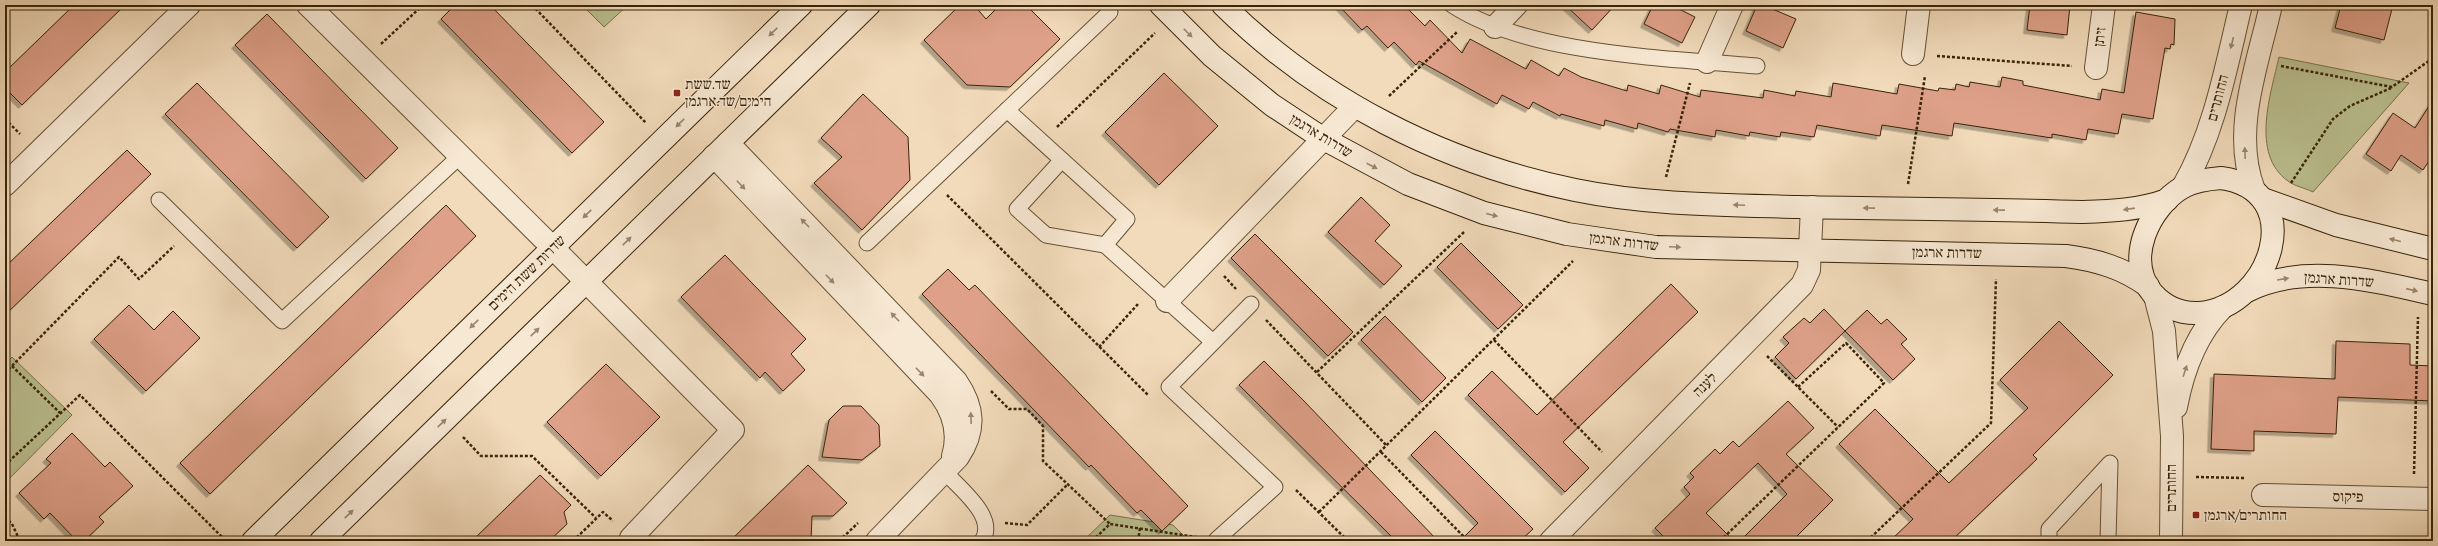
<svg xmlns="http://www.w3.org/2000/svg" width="2438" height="546" font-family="'IM FELL Double Pica','Frank Ruhl Libre',serif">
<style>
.green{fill:#bbc090;stroke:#7a724c}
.building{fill:#dea089;stroke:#382409;filter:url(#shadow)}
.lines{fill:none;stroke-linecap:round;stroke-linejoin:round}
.lane-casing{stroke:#665236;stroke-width:17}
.street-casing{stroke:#665236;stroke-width:24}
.secondary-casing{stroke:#382409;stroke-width:24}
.path{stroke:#382409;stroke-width:2.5;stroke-dasharray:3 2;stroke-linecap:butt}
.lane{stroke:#f7e8d3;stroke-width:15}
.street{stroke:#f7e8d3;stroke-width:22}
.secondary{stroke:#f7e8d3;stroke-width:22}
.oneway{fill:#98866e}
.poi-dot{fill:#8f2418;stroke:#f7e8d3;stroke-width:1.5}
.labels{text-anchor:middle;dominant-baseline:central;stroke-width:3;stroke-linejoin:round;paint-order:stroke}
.street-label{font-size:15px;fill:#382409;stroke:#f7e8d3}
.poi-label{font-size:15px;fill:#382409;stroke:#f7e8d3;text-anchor:start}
</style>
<defs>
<filter id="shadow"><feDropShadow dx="-3.5" dy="3.5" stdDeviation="0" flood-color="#0004"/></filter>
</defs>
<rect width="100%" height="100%" fill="#f2dbbb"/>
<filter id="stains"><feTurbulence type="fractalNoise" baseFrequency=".005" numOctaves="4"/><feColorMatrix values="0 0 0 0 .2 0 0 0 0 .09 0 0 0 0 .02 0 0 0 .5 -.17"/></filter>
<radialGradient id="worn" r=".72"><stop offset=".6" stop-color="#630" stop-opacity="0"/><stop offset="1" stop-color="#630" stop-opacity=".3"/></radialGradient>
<g class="green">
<path d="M582 5H628L604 27Z"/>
<path d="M2279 57 2409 83 2313 192C2305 188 2294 186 2288 181 2250 154 2271 93 2279 57Z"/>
<path d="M12 357 72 415 5 483V364Z"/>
<path d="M1110 515 1173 525 1189 541H1083Z"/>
</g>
<g class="building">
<path d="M74 5H125L22 105 5 88V72Z"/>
<path d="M455 5H490L604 122 572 153 441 19Z"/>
<path d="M960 5H974L986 19 1000 5H1026L1060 39 1010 87 967 85 924 40Z"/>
<path d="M1338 5H1404L1425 26 1430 20 1462 53 1470 39 1526 69 1531 60 1559 76 1564 68 1581 77 1627 91 1628 85 1659 94 1661 85 1700 97 1701 90 1763 98 1764 90 1795 96 1796 91 1831 97 1833 83 1897 94 1899 84 1938 91 1939 88 1955 90 1956 84 1969 87 1970 82 2000 87 2002 77 2023 81V85L2100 100 2102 89 2124 93 2136 12 2175 19 2174 45 2171 44 2170 49 2165 48 2153 119 2122 114 2118 134 2088 129 2086 140 2052 134V138L1954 123 1952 136 1882 125 1880 136 1817 125 1814 137 1781 132 1780 137 1750 132 1749 136 1716 130 1715 137 1670 129 1668 132 1638 123 1637 129 1605 120 1604 126 1561 114 1560 116 1533 102 1529 109 1502 95 1497 104 1419 61 1416 65 1394 42 1388 48 1367 26 1362 30Z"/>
<path d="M1565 5H1615L1592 30Z"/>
<path d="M1653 5H1671L1695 17 1682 43 1644 24Z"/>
<path d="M1757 5H1763L1796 19 1783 48 1746 31Z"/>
<path d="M2030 5H2070L2067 35 2027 30Z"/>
<path d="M2341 5H2393L2384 40 2335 28Z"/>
<path d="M267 14 398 148 366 179 235 45Z"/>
<path d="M1164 73 1218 126 1159 185 1105 132Z"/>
<path d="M197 83 329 217 297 248 165 114Z"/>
<path d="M863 94 908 137 910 180 862 230 814 183 842 157 821 138Z"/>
<path d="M2433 100V155L2423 170 2401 155 2391 171 2366 154 2393 113 2415 128Z"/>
<path d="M127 150 151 174 5 315V267Z"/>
<path d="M1361 197 1390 225 1375 241 1402 266 1384 285 1328 232Z"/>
<path d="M446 205 476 236 210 494 180 463Z"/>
<path d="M1255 234 1353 332 1328 356 1231 258Z"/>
<path d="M1461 243 1523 305 1498 329 1437 267Z"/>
<path d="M725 255 806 339 791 354 805 370 783 391 765 372 760 378 681 297Z"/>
<path d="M948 269 969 290 975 285 1188 506 1162 531 1141 510 1137 513 1091 465 1089 467 922 294Z"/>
<path d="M1671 284 1698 312 1563 442 1589 468 1565 492 1468 395 1492 371 1537 415Z"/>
<path d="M129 305 154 330 173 311 200 338 146 391 94 339Z"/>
<path d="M1824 309 1845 331 1796 379 1775 357 1789 343 1783 337 1804 318 1810 323Z"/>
<path d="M1867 310 1881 324 1887 319 1907 339 1901 344 1915 359 1893 380 1845 331Z"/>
<path d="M1385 316 1446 378 1422 402 1361 340Z"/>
<path d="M2059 321 2113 375 2033 455 2037 459 1951 541H1890L1913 519 1839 444 1875 409 1949 483 2028 408 2000 380Z"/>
<path d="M2336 341 2410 344V365L2433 366V401L2338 397 2336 434 2254 431V451L2211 449 2214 374 2335 379Z"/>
<path d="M1264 361 1304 401 1438 541H1396L1239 385Z"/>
<path d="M606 364 660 417 601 476 547 422Z"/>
<path d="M1788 401 1814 428 1786 454 1833 500 1792 541H1740L1787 494 1758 463 1706 513 1734 541H1668L1655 528 1690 494 1684 487 1694 477 1690 473 1715 449 1720 454 1733 441 1739 447Z"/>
<path d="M843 406H861L879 425 880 446 862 460 822 457 829 420Z"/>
<path d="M1435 431 1533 529 1520 541H1460L1478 523 1411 455Z"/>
<path d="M72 433 105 467 110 462 133 486 99 517 104 522 84 541H77L50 513 44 519 19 493 51 463 46 459Z"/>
<path d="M808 465 847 503 833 516H812L811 541H730Z"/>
<path d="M540 475 571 505 564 512 567 524 549 541H472Z"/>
</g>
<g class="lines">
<g class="lane-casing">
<g id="lane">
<path d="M1452 5C1528 55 1667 58 1757 66"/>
<path d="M1007 110 1127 219 1105 245 1213 342"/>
<path d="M1062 160 1017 209 1046 235 1105 245"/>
<path d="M159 200 282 321 460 156"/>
<path d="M867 243 1110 12"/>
<path d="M945 472C959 488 998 517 982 541"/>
<path d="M1216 540 1275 487 1169 387 1251 304"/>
<path d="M2049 541V529L2110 463 2108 541"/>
</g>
</g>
<g class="street-casing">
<g id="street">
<path d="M308 5 553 248 733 430 631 538"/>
<path d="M1495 27 1516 5"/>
<path d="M1913 54 1919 5"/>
<path d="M1707 62 1732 5"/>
<path d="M2096 68 2104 5"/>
<path d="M728 143 956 381C974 407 976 430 958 457L877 541"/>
<path d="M714 156 940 394C954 413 960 433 953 456"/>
<path d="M5 185 189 5"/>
<path d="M2183 187C2215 131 2226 67 2241 5"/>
<path d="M2254 190C2231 131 2258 64 2271 5"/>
<path d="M2155 296 2164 331 2172 436 2171 541"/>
<path d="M1167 301 1354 107"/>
<path d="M2176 407C2183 370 2196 334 2223 307"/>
<path d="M2263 495 2433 499"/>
<path d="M1551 541 1802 285 1809 270 1812 207"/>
</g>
</g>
<g class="secondary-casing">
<g id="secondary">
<path d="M1161 5 1212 56 1272 105 1322 138 1408 184 1484 213 1567 234 1656 247 2066 256C2097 260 2123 268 2148 286"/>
<path d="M1223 5C1319 100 1443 163 1575 190 1648 205 1724 205 1798 207 1893 209 1988 209 2082 212 2110 211 2140 210 2167 200"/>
<path d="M2221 178C2309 190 2273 307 2199 313 2181 314 2165 307 2153 294 2124 260 2149 207 2183 187 2194 181 2208 179 2221 178Z"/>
<path d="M2263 199 2336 225 2433 249"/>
<path d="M2247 291C2304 262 2375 281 2433 294"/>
<path d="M253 541 801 5"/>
<path d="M321 541 869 5"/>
</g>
</g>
<g class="path">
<path d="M532 5 646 123"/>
<path d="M5 11 11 5"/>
<path d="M381 44 423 5"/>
<path d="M1937 56 2072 66"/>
<path d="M2281 66 2392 87 2433 58"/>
<path d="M1389 96 1457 32"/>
<path d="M5 119 20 134"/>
<path d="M1057 127 1155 33"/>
<path d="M1666 177 1690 83"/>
<path d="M2291 183 2333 119 2350 106 2391 88"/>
<path d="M1908 184 1925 76"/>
<path d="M947 195 1148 395"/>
<path d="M1224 276 1236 289"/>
<path d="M1266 320 1387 446"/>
<path d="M1494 340 1602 452"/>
<path d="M1099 347 1138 304"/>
<path d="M1767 356 1838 427"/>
<path d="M12 366 60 413"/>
<path d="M1317 372 1464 232"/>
<path d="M5 373 119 257 139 279 174 246"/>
<path d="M991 391 1009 409H1027L1043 426V461L1110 524"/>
<path d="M463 437 481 456H532L596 518"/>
<path d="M1381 452 1468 541"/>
<path d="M5 465 80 395 226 541"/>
<path d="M2414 474 2418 317"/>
<path d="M2196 477 2245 478"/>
<path d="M1296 490 1348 541"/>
<path d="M1319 512 1573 261"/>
<path d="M5 517 12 524 20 541"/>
<path d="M1005 523 1027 525 1068 484"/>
<path d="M573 541 603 512 613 521"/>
<path d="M839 541 858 523"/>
<path d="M1092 541 1110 524 1196 537"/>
<path d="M1138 541 1140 528"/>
<path d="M1720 541 1884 383 1846 343 1798 387"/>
<path d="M1867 541 1991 423 1996 279"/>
</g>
<use href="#lane" class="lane"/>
<use href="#street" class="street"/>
<use href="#secondary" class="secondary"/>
</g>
<defs><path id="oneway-solid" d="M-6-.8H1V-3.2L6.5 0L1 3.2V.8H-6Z"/></defs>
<g class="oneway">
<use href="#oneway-solid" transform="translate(773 32) rotate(136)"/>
<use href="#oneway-solid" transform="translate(1188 33) rotate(45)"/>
<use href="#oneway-solid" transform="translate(2232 43) rotate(104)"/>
<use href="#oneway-solid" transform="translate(680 123) rotate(136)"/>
<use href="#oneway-solid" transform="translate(2245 153) rotate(-92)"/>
<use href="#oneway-solid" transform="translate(1372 166) rotate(27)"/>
<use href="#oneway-solid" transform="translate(741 185) rotate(46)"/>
<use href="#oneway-solid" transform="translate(1739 205) rotate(-178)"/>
<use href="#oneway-solid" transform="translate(1869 208) rotate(-179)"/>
<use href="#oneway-solid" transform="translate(2129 209) rotate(172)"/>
<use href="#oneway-solid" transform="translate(1999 210) rotate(-179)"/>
<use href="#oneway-solid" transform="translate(587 214) rotate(136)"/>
<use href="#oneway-solid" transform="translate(1492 215) rotate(14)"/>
<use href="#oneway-solid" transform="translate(805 223) rotate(-134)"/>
<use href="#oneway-solid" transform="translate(2395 240) rotate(-166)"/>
<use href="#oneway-solid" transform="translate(627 241) rotate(-44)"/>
<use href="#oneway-solid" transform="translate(1675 247) rotate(2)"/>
<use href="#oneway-solid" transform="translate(830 279) rotate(46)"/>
<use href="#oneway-solid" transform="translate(2283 279) rotate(-9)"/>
<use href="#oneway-solid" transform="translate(2412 290) rotate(13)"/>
<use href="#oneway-solid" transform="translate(895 317) rotate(-134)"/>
<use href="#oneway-solid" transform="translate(474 324) rotate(136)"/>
<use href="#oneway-solid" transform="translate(535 332) rotate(-44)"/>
<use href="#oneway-solid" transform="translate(2185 371) rotate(-72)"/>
<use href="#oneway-solid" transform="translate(920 372) rotate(46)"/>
<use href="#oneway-solid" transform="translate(971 418) rotate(-92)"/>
<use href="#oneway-solid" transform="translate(442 423) rotate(-44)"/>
<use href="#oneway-solid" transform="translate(349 514) rotate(-44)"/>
</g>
<g class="poi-dot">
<rect x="673" y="89" width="8" height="8" rx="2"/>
<rect x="2192" y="511" width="8" height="8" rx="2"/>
</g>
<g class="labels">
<g class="street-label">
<text transform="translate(2100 37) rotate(-83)">זיתן</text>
<text transform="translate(2218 98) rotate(-75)">החותרים</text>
<text transform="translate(1321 136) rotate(31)">שדרות ארגמן</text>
<text transform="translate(1624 242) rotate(7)">שדרות ארגמן</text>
<text transform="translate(1947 253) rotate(1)">שדרות ארגמן</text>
<text transform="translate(527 273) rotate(-44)">שדרות ששת הימים</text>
<text transform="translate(2339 280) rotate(4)">שדרות ארגמן</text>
<text transform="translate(1705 385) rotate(-45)">לענה</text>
<text transform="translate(2171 488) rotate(-90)">החותרים</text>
<text transform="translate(2348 497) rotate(1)">פיקוס</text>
</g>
<g class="poi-label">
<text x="685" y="84">שד.ששת<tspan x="685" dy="17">הימים/שד.ארגמן</tspan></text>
<text x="2204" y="515">החותרים/ארגמן</text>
</g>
</g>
<rect width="2438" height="546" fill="none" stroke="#f2dbbb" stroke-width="20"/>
<rect x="6" y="6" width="2426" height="534" fill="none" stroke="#382409" stroke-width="2"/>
<rect x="10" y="10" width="2418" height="526" fill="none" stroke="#382409"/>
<rect width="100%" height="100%" filter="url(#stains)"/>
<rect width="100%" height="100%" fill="url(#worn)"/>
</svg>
